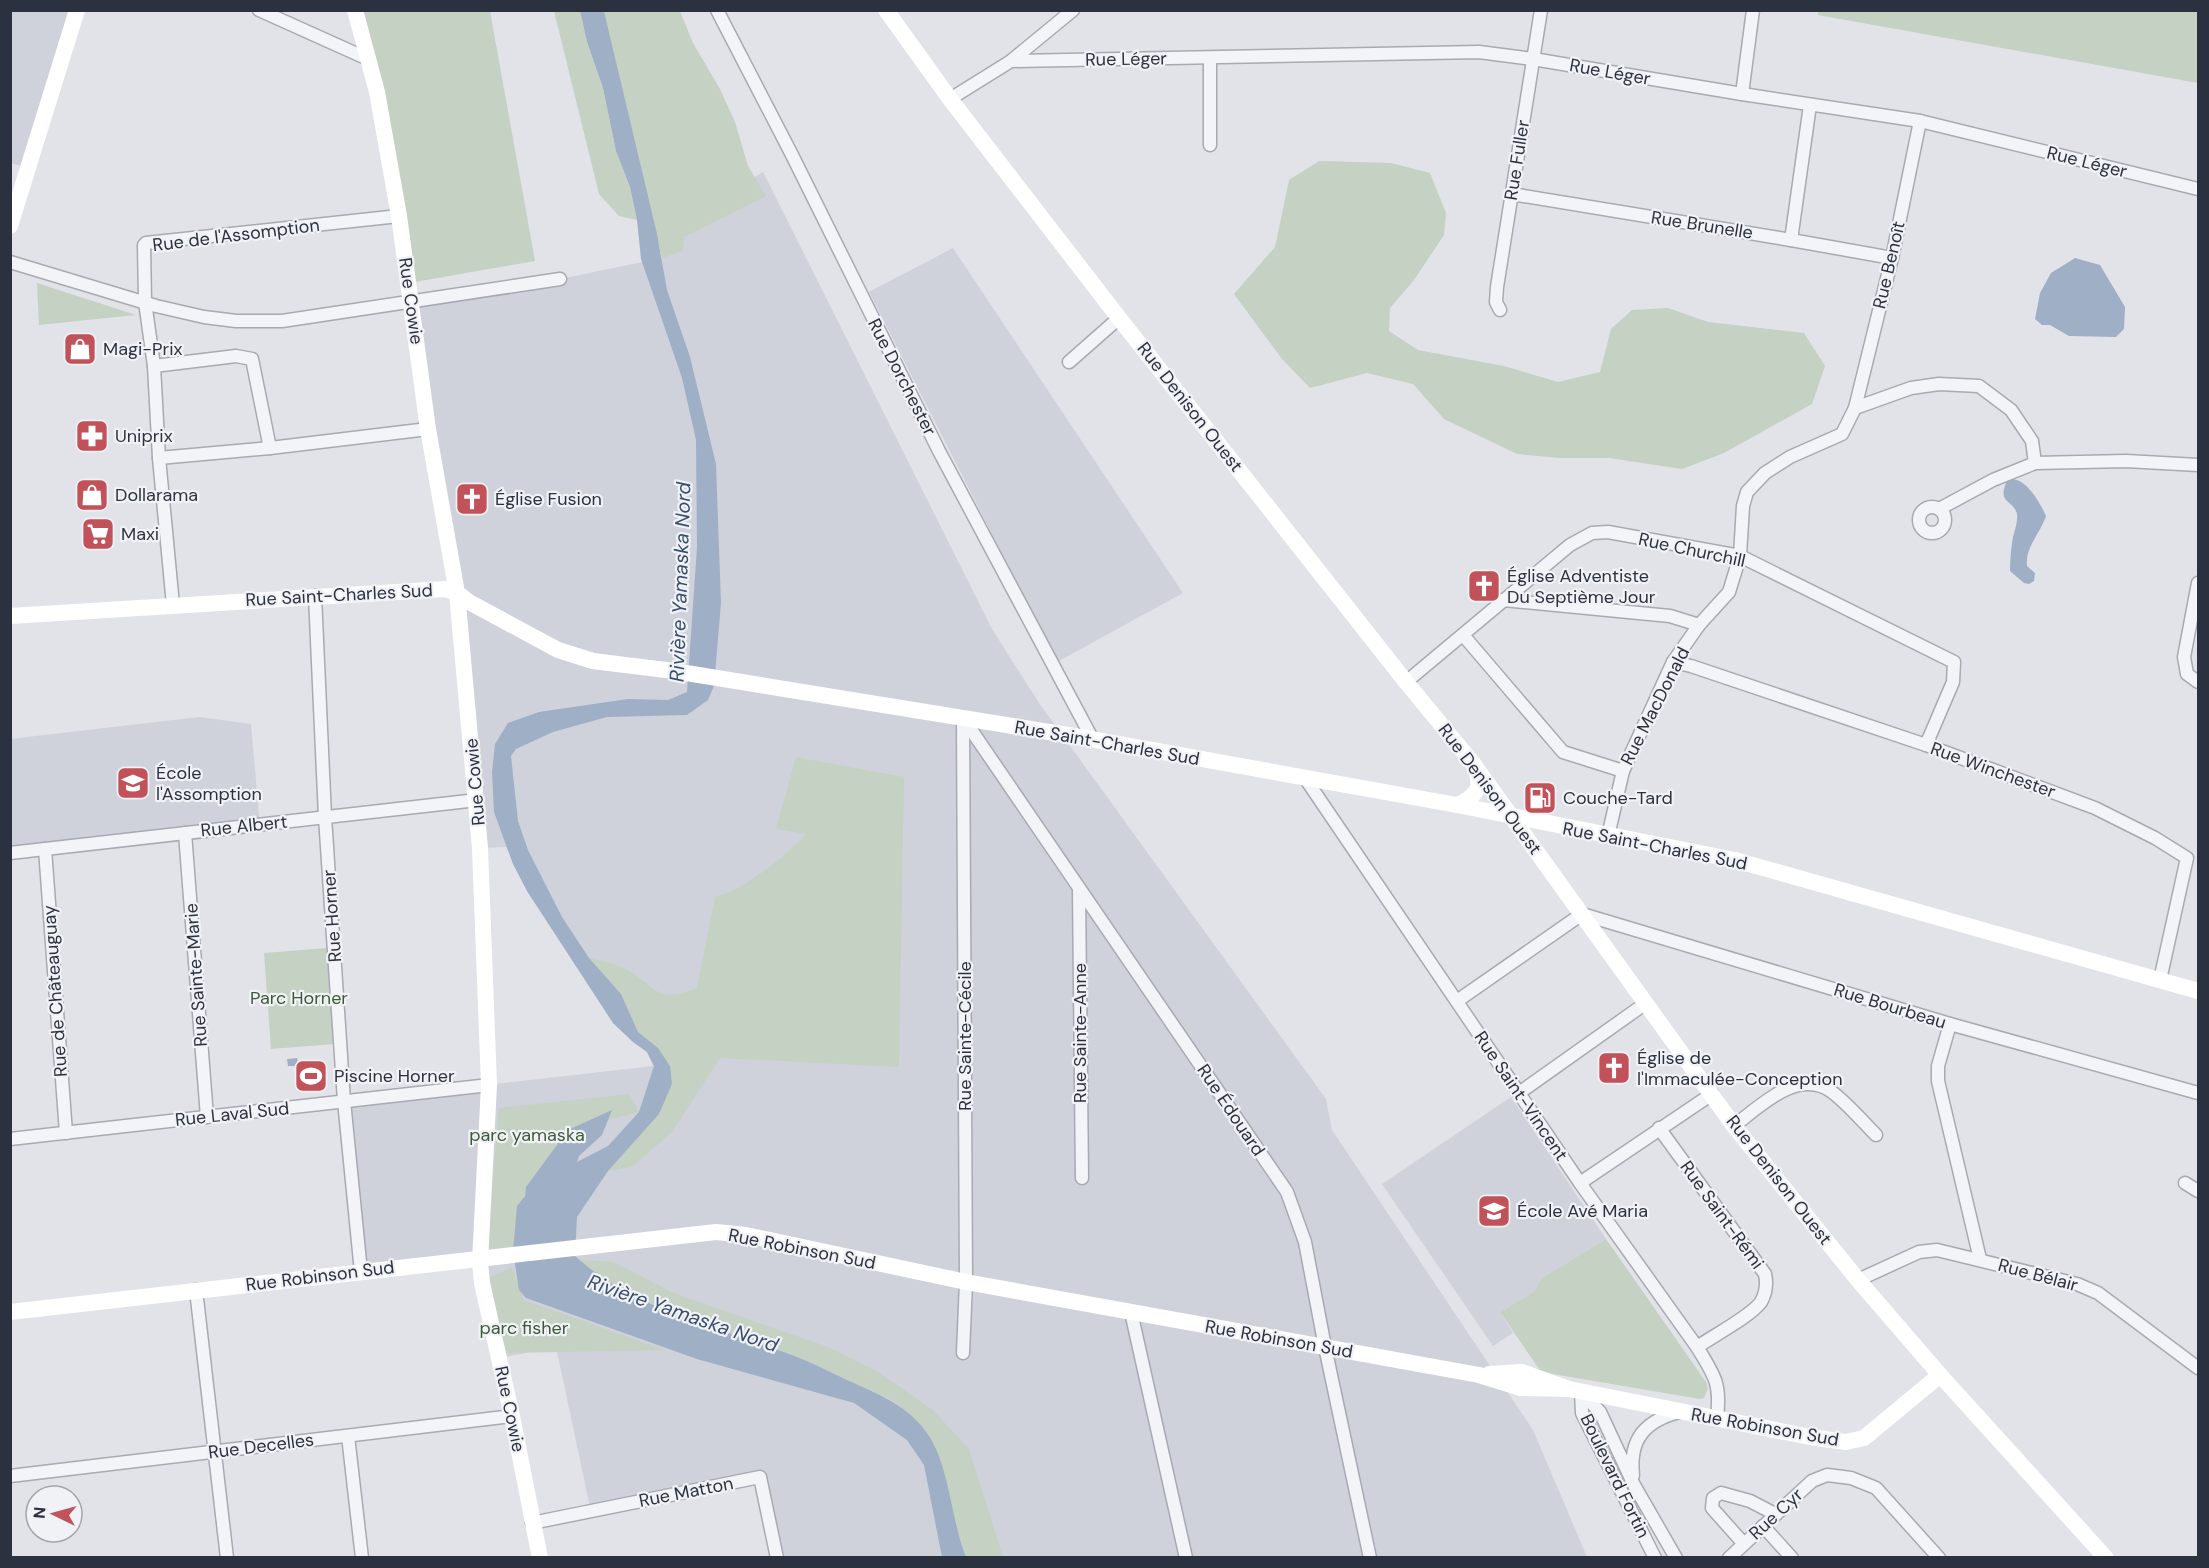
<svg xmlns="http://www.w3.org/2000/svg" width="2209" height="1568" font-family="'DM Sans',sans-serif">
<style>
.built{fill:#cfd2da}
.green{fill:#c5d1c3}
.water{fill:#9fafc5}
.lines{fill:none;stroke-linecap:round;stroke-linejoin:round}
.street-casing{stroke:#a7aab2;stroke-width:15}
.street{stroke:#f3f4f7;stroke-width:12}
.secondary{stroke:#fff;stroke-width:16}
.labels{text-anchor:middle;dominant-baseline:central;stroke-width:4.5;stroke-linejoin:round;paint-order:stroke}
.street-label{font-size:18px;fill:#2b313e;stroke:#f0f2f6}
.poi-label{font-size:18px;fill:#2b313e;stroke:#f0f2f6;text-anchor:start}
.park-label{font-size:18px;fill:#3d5939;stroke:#f0f2f6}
.water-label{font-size:20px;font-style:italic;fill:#394d6e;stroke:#f0f2f6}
</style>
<rect width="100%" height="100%" fill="#e1e3e8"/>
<g class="built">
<path d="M11 11H78L28 168 11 163Z"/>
<path d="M763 172 992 629 1039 703 1326 1099 1332 1130 1533 1430 1587 1557H777L760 1478 591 1512 556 1347 500 1358 480 1258 361 1272 344 1101 653 1066 647 1052 633 1042 613 1023 527 891 506 847 480 848 477 800 411 302 560 279 662 258 657 234Z"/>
<path d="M953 248 1183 593 1057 662 869 292Z"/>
<path d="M199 717 251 724 260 826 11 853 10 739Z"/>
<path d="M1511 1097 1606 1239 1542 1278 1535 1292 1500 1312 1513 1333 1493 1346 1382 1184Z"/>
</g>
<g class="green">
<path d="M356 11H490L535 261 409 283Z"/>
<path d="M554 11H580L587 42 603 88 616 151 630 187 637 220 619 216 599 194Z"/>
<path d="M604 11H680L693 43 720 89 735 122 748 166 766 196 684 237 683 251 662 258Z"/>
<path d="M1818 11H2198V83L1818 15Z"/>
<path d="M1319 161 1391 163 1430 173 1446 213 1444 235 1414 280 1390 308 1389 331 1418 350 1504 366 1558 382 1600 372 1611 329 1632 310 1668 308 1708 322 1804 333 1825 366 1812 404 1724 453 1682 469 1609 458H1560L1517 454 1444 419 1413 384 1367 373 1310 388 1282 359 1234 294 1275 247 1289 180Z"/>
<path d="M37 283 136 315 39 325Z"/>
<path d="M796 757 904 777 899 1067 720 1058 672 1132 632 1167 608 1171 659 1114 670 1066 658 1048 638 1032 621 994 589 958C601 961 615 963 626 969 656 986 656 1005 697 988L715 897C744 890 786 856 806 834L776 829Z"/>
<path d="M327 948 334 1044 271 1049 264 953Z"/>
<path d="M629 1094 639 1112 568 1130 526 1187 514 1246 487 1251 499 1108Z"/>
<path d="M1606 1239 1706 1382 1708 1388 1704 1398 1700 1399 1541 1372 1500 1312 1534 1292 1542 1278Z"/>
<path d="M579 1260 613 1262 676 1294 828 1347 878 1372 933 1410 969 1449 1003 1557H966L928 1434 894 1401 791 1354 654 1306 593 1273Z"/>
<path d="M512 1267 524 1300 665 1350 504 1353 490 1277Z"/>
</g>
<g class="water">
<path d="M580 11H604L657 234 667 290 690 357 716 464 721 603 714 686 708 700 687 715 607 717 553 732 516 749 511 756 518 821 528 850 562 917 589 958 621 994 638 1032 658 1048 670 1066 672 1084 659 1114 608 1171 577 1217 575 1256C634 1310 716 1326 789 1354 809 1361 828 1371 847 1380 878 1394 910 1406 929 1436 950 1469 951 1520 966 1557H942L924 1465 907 1440 854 1403 697 1359 526 1298 519 1290 513 1251 517 1206 525 1196 526 1187 568 1130 612 1110 602 1135 579 1156 577 1162 608 1146 639 1112 654 1066 647 1052 633 1042 613 1023 527 891 513 864 494 812 492 772 495 744 508 723 539 712 628 699 668 700 687 692 697 547 696 440 682 378 641 259 637 220 630 187 616 151 603 88 587 42Z"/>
<path d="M2075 258 2100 265 2125 307 2124 329 2116 337 2069 336 2050 325H2042L2035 319 2040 293 2051 273Z"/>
<path d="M2013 479C2028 481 2040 503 2046 516 2040 534 2025 547 2027 566L2035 573 2034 581 2029 584 2024 583 2010 571C2010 560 2011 548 2013 537 2015 529 2018 522 2017 514 2014 500 1996 504 2007 481Z"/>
<path d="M297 1058 298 1063 322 1060 325 1086 298 1088V1066H288L287 1059Z"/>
</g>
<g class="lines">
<g class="street-casing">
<g id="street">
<path d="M259 10 368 59"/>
<path d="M717 10 792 155 939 451 1093 740"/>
<path d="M1210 58V145"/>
<path d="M1011 61 1479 52 1533 59 1742 94 1920 121 2198 189"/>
<path d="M1742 94 1753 10"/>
<path d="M950 99 1011 61 1073 10"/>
<path d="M1512 194 1791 240 1892 258"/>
<path d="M1791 240 1810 105"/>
<path d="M10 262 156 306 204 317 236 321H282L560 279"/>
<path d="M1500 310 1496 302 1497 287 1541 10"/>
<path d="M1069 362 1119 318"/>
<path d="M154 366 236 356 252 359 270 448"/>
<path d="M1855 408 1892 258 1920 121"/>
<path d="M159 458 270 448 428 429"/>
<circle cx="1932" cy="520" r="13"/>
<path d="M1939 509 1993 480 2035 463 2126 461 2198 465"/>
<path d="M2198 583 2184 657 2187 674 2198 682"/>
<path d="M315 596 325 817 344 1101 361 1272"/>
<path d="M1503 600 1670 616 1699 625"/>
<path d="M173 605 159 458 154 366 145 302 144 245 146 243 399 216"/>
<path d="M1463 635 1563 752 1623 771"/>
<path d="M1673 662 1691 666 1926 745 2095 808 2155 838 2187 858 2160 980"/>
<path d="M1406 682 1570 545 1592 533 1608 532 1740 556 1954 662 1953 682 1926 745"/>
<path d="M963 718 1287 1192 1305 1242 1325 1347 1370 1558"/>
<path d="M1305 778 1580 1183 1697 1347C1715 1376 1721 1384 1717 1418"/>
<path d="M185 833 207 1117"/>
<path d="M1608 836 1623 771 1673 662 1699 625 1729 592 1740 556 1743 506 1747 492 1765 473 1790 457 1842 434 1855 408 1911 388 1939 384 1979 386 2011 410 2032 441 2035 463"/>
<path d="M45 849 66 1133"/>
<path d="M10 853 477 800"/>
<path d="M1079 889 1082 1178"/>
<path d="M1457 1001 1582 914 1950 1024 2198 1093"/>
<path d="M1950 1024 1938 1066V1081L1980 1259"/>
<path d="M1519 1093 1646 1003"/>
<path d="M1734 1126C1760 1106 1799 1067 1832 1092 1848 1104 1862 1121 1876 1135"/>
<path d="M1659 1128 1765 1274C1767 1283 1766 1293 1761 1302 1751 1316 1713 1336 1697 1347"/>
<path d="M10 1139 489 1085"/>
<path d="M1580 1183 1712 1094"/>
<path d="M2185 1183 2198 1191"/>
<path d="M1858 1280 1919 1252 1937 1250 2077 1284 2098 1293 2198 1368"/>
<path d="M196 1290 227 1558"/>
<path d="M1131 1312 1186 1558"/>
<path d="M963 1353 966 1282 963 718"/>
<path d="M1581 1392 1600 1412 1634 1485 1676 1558"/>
<path d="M1581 1392 1582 1413 1655 1558"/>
<path d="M348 1436 362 1558"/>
<path d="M1633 1475C1629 1439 1645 1421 1679 1412"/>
<path d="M10 1476 512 1416"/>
<path d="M532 1523 760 1477 777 1558"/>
<path d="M1763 1526 1792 1558"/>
<path d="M1744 1544 1712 1508 1713 1498 1721 1493 1750 1501 1775 1514"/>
<path d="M1729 1558 1812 1481 1827 1475 1851 1478 1876 1488 1939 1558"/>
</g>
</g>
<use href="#street" class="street"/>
<g class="secondary">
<path d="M355 10 377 92 399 216 428 429 457 593 480 848 489 1085 480 1262 482 1283 512 1416 540 1558"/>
<path d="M886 10 950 99 1119 318 1406 682 1472 762 1734 1126 1858 1280 1940 1375 2106 1558"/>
<path d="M10 226 77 10"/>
<path d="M10 616 445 589 457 593 469 602 558 650 593 661 674 671 1074 736 1457 805 1735 860 2198 991"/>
<path d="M1457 805C1475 797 1484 788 1475 768"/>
<path d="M10 1312 716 1232 746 1235 966 1282 1479 1375 1521 1388 1569 1389"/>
<path d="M1489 1374 1522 1372 1569 1389 1810 1437 1846 1442 1864 1438 1940 1375"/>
</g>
</g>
<defs>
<g id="shop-square" transform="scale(1.725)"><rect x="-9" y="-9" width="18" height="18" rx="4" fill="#c2525a" stroke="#f0f2f6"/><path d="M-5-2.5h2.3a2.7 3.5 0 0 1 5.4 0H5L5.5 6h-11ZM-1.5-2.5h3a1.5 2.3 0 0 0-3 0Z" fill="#fff"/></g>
<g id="pharmacy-square" transform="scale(1.725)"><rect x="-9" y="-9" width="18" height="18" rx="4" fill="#c2525a" stroke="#f0f2f6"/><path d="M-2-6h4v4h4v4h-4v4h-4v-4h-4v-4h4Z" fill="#fff"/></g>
<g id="church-square" transform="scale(1.725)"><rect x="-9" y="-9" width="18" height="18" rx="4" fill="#c2525a" stroke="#f0f2f6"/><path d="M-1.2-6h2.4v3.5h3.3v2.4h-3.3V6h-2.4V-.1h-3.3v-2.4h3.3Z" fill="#fff"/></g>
<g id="supermarket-square" transform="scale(1.725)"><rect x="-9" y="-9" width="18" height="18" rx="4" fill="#c2525a" stroke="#f0f2f6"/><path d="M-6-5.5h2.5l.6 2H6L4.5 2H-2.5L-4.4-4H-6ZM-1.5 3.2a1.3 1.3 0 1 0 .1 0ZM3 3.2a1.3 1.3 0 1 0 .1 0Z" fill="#fff"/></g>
<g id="school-square" transform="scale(1.725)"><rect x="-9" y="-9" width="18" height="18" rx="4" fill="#c2525a" stroke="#f0f2f6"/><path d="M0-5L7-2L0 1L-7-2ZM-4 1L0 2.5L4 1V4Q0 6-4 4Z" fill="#fff"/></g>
<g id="fuel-square" transform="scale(1.725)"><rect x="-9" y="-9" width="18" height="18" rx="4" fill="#c2525a" stroke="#f0f2f6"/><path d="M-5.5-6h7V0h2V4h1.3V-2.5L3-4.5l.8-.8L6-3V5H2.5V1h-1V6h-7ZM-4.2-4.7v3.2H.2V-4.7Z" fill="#fff"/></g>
<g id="stadium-square" transform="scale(1.725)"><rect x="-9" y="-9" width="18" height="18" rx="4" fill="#c2525a" stroke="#f0f2f6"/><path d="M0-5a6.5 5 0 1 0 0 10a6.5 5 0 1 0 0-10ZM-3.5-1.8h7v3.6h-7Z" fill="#fff"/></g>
</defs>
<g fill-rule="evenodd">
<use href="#shop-square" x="80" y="349"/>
<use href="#pharmacy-square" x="92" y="436"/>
<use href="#shop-square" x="92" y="495"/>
<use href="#church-square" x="472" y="499"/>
<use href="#supermarket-square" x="98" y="534"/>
<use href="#church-square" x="1484" y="586"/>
<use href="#school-square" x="133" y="783"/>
<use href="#fuel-square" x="1540" y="798"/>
<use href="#church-square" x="1614" y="1068"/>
<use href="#stadium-square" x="311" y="1076"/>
<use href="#school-square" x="1494" y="1211"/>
</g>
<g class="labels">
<g class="street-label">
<text transform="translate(1126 59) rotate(-1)">Rue Léger</text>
<text transform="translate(1610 72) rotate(10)">Rue Léger</text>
<text transform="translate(1517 160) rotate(-81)">Rue Fuller</text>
<text transform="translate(2087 162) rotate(14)">Rue Léger</text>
<text transform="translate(1702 225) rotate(9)">Rue Brunelle</text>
<text transform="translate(236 235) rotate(-7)">Rue de l'Assomption</text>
<text transform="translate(1889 265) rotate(-77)">Rue Benoît</text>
<text transform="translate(411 301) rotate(82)">Rue Cowie</text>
<text transform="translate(902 377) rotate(63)">Rue Dorchester</text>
<text transform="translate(1190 407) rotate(52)">Rue Denison Ouest</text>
<text transform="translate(1692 550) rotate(12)">Rue Churchill</text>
<text transform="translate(339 595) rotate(-3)">Rue Saint-Charles Sud</text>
<text transform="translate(1655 706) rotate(-63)">Rue MacDonald</text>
<text transform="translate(1107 743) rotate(10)">Rue Saint-Charles Sud</text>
<text transform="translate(1993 770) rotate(20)">Rue Winchester</text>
<text transform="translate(475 782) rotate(-95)">Rue Cowie</text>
<text transform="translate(1490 789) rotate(53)">Rue Denison Ouest</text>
<text transform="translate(244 826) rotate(-6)">Rue Albert</text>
<text transform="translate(1655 846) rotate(11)">Rue Saint-Charles Sud</text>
<text transform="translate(332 916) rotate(-94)">Rue Horner</text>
<text transform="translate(196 975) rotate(-94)">Rue Sainte-Marie</text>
<text transform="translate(55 991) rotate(-94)">Rue de Châteauguay</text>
<text transform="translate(1890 1006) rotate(17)">Rue Bourbeau</text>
<text transform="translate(1080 1033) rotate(-90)">Rue Sainte-Anne</text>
<text transform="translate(965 1036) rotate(-90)">Rue Sainte-Cécile</text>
<text transform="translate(1521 1096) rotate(56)">Rue Saint-Vincent</text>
<text transform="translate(1231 1110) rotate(56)">Rue Édouard</text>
<text transform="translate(232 1114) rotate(-6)">Rue Laval Sud</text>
<text transform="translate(1779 1180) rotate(52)">Rue Denison Ouest</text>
<text transform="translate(1722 1215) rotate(54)">Rue Saint-Rémi</text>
<text transform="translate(802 1249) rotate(11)">Rue Robinson Sud</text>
<text transform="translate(2038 1275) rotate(15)">Rue Bélair</text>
<text transform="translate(320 1276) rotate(-7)">Rue Robinson Sud</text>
<text transform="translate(1279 1339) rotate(10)">Rue Robinson Sud</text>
<text transform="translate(510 1409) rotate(78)">Rue Cowie</text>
<text transform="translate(1765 1427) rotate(10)">Rue Robinson Sud</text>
<text transform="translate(261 1446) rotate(-7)">Rue Decelles</text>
<text transform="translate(1615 1476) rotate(64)">Boulevard Fortin</text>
<text transform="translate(686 1492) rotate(-11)">Rue Matton</text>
<text transform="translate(1776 1514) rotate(-43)">Rue Cyr</text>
</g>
<g class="poi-label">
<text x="103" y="349">Magi-Prix</text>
<text x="115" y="436">Uniprix</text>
<text x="115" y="495">Dollarama</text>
<text x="495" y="499">Église Fusion</text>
<text x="121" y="534">Maxi</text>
<text x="1507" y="576">Église Adventiste<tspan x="1507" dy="21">Du Septième Jour</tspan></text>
<text x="156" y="773">École<tspan x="156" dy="21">l'Assomption</tspan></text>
<text x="1563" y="798">Couche-Tard</text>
<text x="1637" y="1058">Église de<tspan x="1637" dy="21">l'Immaculée-Conception</tspan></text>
<text x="334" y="1076">Piscine Horner</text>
<text x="1517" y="1211">École Avé Maria</text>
</g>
<g class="park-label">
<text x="299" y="998">Parc Horner</text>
<text x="527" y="1135">parc yamaska</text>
<text x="524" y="1328">parc fisher</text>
</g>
<g class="water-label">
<text transform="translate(680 582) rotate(-88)">Rivière Yamaska Nord</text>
<text transform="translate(683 1313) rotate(19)">Rivière Yamaska Nord</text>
</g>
</g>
<rect width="2209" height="1568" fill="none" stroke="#2b313e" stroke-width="24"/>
<g transform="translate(54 1514) rotate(275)"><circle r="28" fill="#f0f2f6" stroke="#a1a5ac" stroke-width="1.5"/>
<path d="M0-4.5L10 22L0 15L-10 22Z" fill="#c2525a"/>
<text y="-9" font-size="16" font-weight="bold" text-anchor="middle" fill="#2b313e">N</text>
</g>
</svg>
